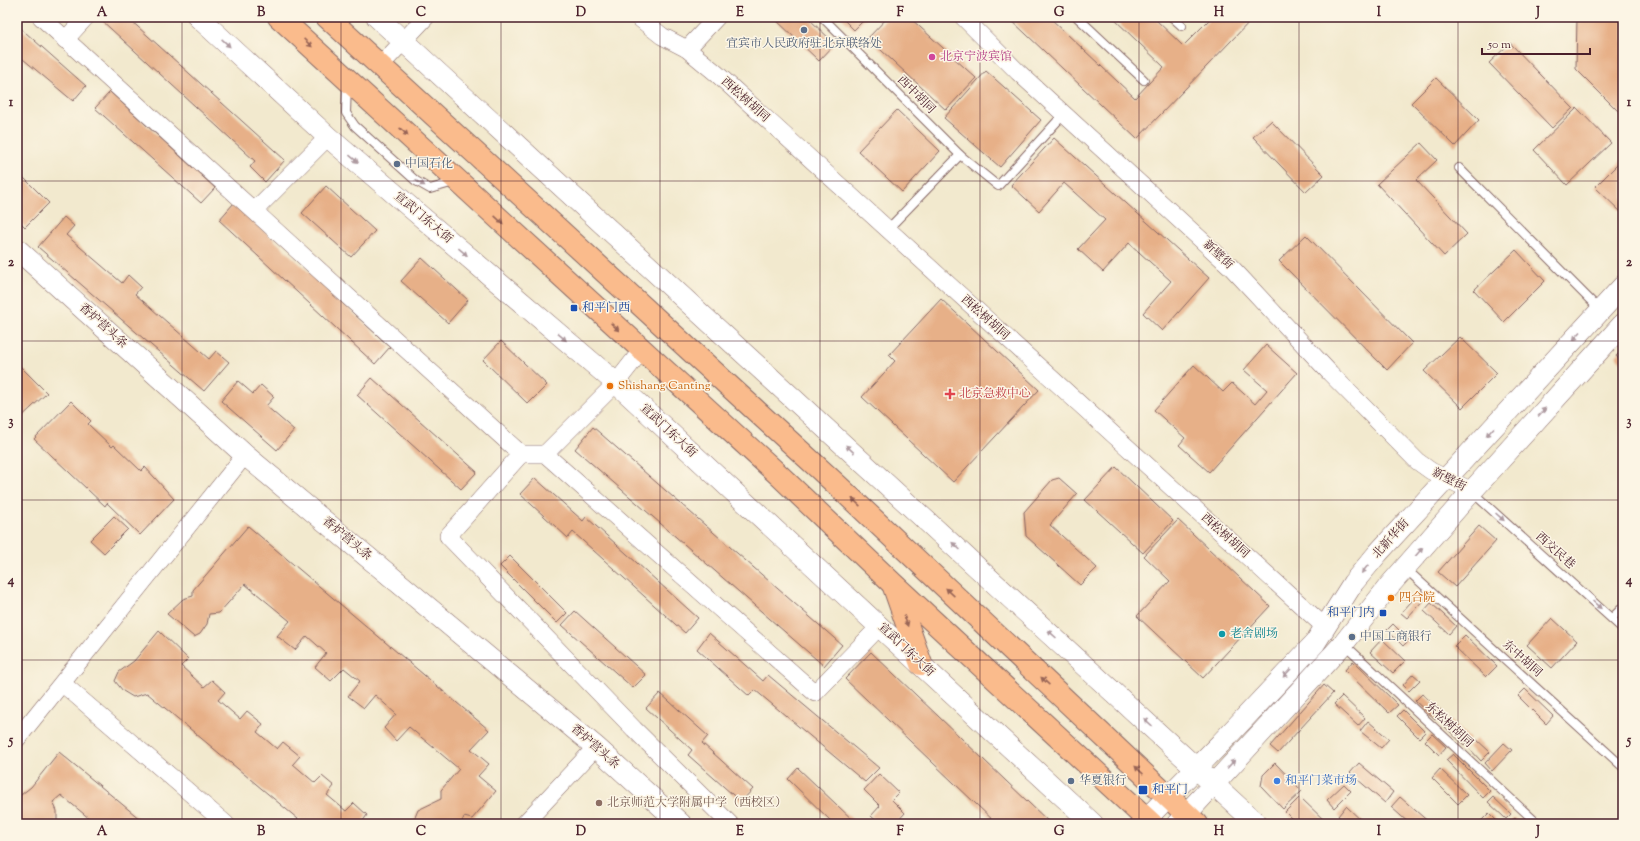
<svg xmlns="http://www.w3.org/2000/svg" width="1640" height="841" font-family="'Sorts Mill Goudy','Noto Serif SC',serif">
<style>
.building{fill:#e7b088}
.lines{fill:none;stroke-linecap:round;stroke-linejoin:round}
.service-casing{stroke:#856664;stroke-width:10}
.minor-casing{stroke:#856664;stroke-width:18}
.tertiary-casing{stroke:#856664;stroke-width:22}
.primary-casing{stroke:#856664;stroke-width:24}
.service{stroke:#fff;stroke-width:8}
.minor{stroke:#fff;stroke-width:17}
.tertiary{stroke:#fff;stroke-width:21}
.primary{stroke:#fabb8c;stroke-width:22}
.oneway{fill:#ae9aa0}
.oneway2{fill:#996557}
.grid{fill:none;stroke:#4a1f2b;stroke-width:1;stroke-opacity:0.55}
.service-dot{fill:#5c6f8a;stroke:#fcf5e5;stroke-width:1.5}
.hotel-dot{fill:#d1479c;stroke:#fcf5e5;stroke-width:1.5}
.transit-dot{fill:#1a4fb4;stroke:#fcf5e5;stroke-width:1.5}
.food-dot{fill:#e8710a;stroke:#fcf5e5;stroke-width:1.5}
.health-dot{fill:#e0444e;stroke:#fcf5e5;stroke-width:1.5}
.culture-dot{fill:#0f9aa8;stroke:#fcf5e5;stroke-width:1.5}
.shop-dot{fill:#3f7fe0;stroke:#fcf5e5;stroke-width:1.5}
.education-dot{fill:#8d6e63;stroke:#fcf5e5;stroke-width:1.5}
.labels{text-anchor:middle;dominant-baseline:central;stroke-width:3;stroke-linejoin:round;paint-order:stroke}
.service-label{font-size:12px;fill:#4e5e75;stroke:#fcf5e5;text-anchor:start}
.hotel-label{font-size:12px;fill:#b23c85;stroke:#fcf5e5;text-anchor:start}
.street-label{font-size:12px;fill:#4a1f2b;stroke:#fcf5e5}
.transit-label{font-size:12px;fill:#164399;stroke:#fcf5e5;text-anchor:start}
.food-label{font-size:12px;fill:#c56008;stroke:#fcf5e5;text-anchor:start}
.health-label{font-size:12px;fill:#be3a42;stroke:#fcf5e5;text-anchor:start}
.culture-label{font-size:12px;fill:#0d838f;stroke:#fcf5e5;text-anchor:start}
.shop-label{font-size:12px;fill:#366cbe;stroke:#fcf5e5;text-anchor:start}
.education-label{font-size:12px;fill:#785e54;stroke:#fcf5e5;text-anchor:start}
.neatline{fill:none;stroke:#4a1f2b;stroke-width:1.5}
.grid-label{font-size:13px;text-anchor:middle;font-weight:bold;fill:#4a1f2b}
</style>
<rect width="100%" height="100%" fill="#fcf5e5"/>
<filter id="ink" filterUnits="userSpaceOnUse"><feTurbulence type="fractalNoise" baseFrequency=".025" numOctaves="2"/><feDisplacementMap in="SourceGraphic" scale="8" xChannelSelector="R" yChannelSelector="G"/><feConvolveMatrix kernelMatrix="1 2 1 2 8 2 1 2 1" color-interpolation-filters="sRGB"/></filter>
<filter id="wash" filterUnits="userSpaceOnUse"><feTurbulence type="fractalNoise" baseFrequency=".012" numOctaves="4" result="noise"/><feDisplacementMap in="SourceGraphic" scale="16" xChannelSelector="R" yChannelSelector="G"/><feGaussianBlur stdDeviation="0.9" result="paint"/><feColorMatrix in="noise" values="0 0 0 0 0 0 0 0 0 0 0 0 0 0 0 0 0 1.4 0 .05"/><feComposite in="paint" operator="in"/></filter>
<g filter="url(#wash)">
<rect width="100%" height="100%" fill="#f2e9ce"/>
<g id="blocks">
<g class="building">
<path d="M100 17H127L285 160 265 182 250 167 255 161 99 18Z"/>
<path d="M773 17H807L835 44 819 61Z"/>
<path d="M841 17H867L854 30Z"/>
<path d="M888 17H909L976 78 946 110 868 38Z"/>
<path d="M1008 17H1049L1135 98 1164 67 1112 17H1153L1183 46 1212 17H1254L1137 139Z"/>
<path d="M1577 17H1623V116L1576 69Z"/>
<path d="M17 25 86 86 73 101 17 54Z"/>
<path d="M1510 43 1573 108 1552 128 1489 63Z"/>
<path d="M986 71 1041 120 1000 167 944 118Z"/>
<path d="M1436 78 1479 120 1455 146 1411 103Z"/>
<path d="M110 92 215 188 201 203 95 108Z"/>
<path d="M1577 108 1611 143 1567 185 1534 150Z"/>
<path d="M897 110 940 151 902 192 858 151Z"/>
<path d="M1271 121 1324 175 1306 192 1253 137Z"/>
<path d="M1054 138 1209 278 1162 331 1143 313 1171 281 1129 243 1103 272 1078 249 1105 220 1064 183 1039 211 1011 185Z"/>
<path d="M1421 143 1437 160 1416 180 1467 234 1444 256 1377 184Z"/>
<path d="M1623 159V214L1595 187Z"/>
<path d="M17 171 49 203 25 227 17 219Z"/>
<path d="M326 186 375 231 351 257 302 213Z"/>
<path d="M234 203 390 347 375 364 219 220Z"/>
<path d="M64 217 74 226 66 235 122 283 128 275 141 287 135 294 209 359 216 351 229 362 204 391 38 247Z"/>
<path d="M1306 235 1412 343 1387 370 1279 261Z"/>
<path d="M1516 250 1545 281 1504 322 1474 290Z"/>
<path d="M422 258 468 300 448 323 401 281Z"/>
<path d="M941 299 1039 390 953 482 862 397 895 361 889 355Z"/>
<path d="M1460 337 1497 373 1462 408 1424 371Z"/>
<path d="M501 341 547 385 528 404 483 360Z"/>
<path d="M1266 345 1297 373 1209 472 1179 445 1185 438 1154 410 1194 365 1223 392 1232 383 1255 404 1267 390 1244 370Z"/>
<path d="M1623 349V364L1616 356Z"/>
<path d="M17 363 47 393 17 421Z"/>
<path d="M372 378 477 472 461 489 357 395Z"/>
<path d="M238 381 253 394 261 385 274 397 266 406 294 430 277 450 221 401Z"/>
<path d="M71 401 91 421 88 424 112 447 114 445 141 471 145 467 174 499 140 535 107 503 105 506 34 439Z"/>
<path d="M593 427 842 645 824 666 575 449Z"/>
<path d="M1116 467 1173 521 1143 553 1085 500Z"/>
<path d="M535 478 583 521 586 517 698 618 685 633 573 532 568 538 520 494Z"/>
<path d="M1059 478 1077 494 1050 525 1097 568 1080 585 1026 536 1024 512 1052 480Z"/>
<path d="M114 516 128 529 104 553 90 540Z"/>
<path d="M1178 520 1270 606 1203 678 1137 616 1170 581 1144 556Z"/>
<path d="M248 526 489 730 471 749 489 764 478 776 496 791 472 819 464 817 461 824H415L413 822 418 810 441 799V790L459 769 409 727 396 741 384 728 396 714 375 695 364 708 348 696 360 681 344 668 331 681 315 667 326 653 307 636 295 650 277 636 290 621 245 584 219 613 209 614 207 624 200 634 194 637 167 614 183 599 193 596V590Z"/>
<path d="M1479 526 1496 541 1455 587 1438 572Z"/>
<path d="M510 556 567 613 557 623 500 566Z"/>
<path d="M1421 591 1427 596 1407 618 1401 613Z"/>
<path d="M1431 603 1456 626 1449 634 1424 611Z"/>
<path d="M575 611 646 675 633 688 562 625Z"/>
<path d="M1552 618 1577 641 1552 668 1527 645Z"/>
<path d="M1393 624 1409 640 1403 646 1387 630Z"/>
<path d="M159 631 188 659 181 666 204 687 212 680 225 692 218 700 240 719 247 711 263 724 257 732 277 749 283 742 300 756 293 764 315 783 322 776 334 786 327 795 346 811 354 803 367 815 361 824H304L147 693 133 697 123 691 115 681 119 672 134 661Z"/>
<path d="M709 633 763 681 768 675 879 768 865 782 755 690 749 696 697 649Z"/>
<path d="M1465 635 1497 666 1486 677 1454 646Z"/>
<path d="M1382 639 1405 661 1393 673 1370 652Z"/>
<path d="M871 652 1051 824H997L845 679Z"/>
<path d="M1353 661 1398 705 1389 713 1345 670Z"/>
<path d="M1413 674 1420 680 1409 691 1403 685Z"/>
<path d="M1324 685 1333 693 1278 753 1270 746Z"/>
<path d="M1525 689 1553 716 1546 724 1518 696Z"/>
<path d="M660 693 708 736 702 743 753 789 741 802 688 755 692 750 646 708Z"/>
<path d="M1422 694 1443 712 1436 720 1415 701Z"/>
<path d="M1342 696 1365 718 1358 726 1334 704Z"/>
<path d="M1403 710 1425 732 1419 738 1397 716Z"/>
<path d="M1450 720 1470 739 1464 745 1444 726Z"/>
<path d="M1368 721 1389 739 1381 748 1360 731Z"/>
<path d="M1432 734 1446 747 1439 755 1425 741Z"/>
<path d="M1476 739 1490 752 1481 761 1468 747Z"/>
<path d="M1504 743 1512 750 1492 771 1485 763Z"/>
<path d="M59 752 146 824H96L61 795 53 802 57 811V824H17V798L31 787Z"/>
<path d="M1453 754 1490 791 1483 798 1446 760Z"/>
<path d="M1275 763 1302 791 1283 809 1261 786 1263 775Z"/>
<path d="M1359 763 1393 792 1385 803 1350 773Z"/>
<path d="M798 768 857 824H834L788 779Z"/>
<path d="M1440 769 1467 795 1458 804 1432 778Z"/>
<path d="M879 774 899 793 892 800 905 813 895 824H880L871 816 880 806 864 790Z"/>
<path d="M1344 784 1351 791 1334 808 1327 800Z"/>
<path d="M1300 797 1328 824H1297L1285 812Z"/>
<path d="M1400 797 1431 824H1410L1391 807Z"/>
<path d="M1493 797 1511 814 1506 819 1488 802Z"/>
<path d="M1346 806 1365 824H1347L1338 816Z"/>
<path d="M1489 813 1500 824H1478Z"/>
<path d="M1515 818 1521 824 1510 822Z"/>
</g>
</g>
</g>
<g filter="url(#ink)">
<use href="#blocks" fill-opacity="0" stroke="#856664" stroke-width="1"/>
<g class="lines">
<g class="service-casing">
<g id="service">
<path d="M822 17 960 155 998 186 1063 115"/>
<path d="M1077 17 1144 80"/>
<path d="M1172 17 1182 26"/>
<path d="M347 83 346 113 355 126 416 181 430 189 454 182"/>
<path d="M1459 168 1600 310"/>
<path d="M888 229 960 155"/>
<path d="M1472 492 1623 629"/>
<path d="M1406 569 1623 767"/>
<path d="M1612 618 1623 607"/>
<path d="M1344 644 1538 824"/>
</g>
</g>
<g class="minor-casing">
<g id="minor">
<path d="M41 17 521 454H545L815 693 880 626"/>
<path d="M638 17 662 36 687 49 716 73 1326 628"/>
<path d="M963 17 1018 72 1232 268 1330 373 1417 461 1431 471 1472 491"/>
<path d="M65 40 86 17"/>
<path d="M687 49 717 17"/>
<path d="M380 66 426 17"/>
<path d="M255 210 328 137"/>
<path d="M521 454 448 536 634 729 730 824"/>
<path d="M545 454 616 383 641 351"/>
<path d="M63 684 226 824"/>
<path d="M17 739 245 455"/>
<path d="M524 824 596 747"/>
</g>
</g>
<g class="tertiary-casing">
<g id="tertiary">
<path d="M198 17 328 137 616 383 1093 824"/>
<path d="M377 17 1257 824"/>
<path d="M17 249 245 455 596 747 681 824"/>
<path d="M1147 818 1220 744 1315 643 1353 583 1378 553 1623 286"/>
<path d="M1177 824 1344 643 1389 586 1472 491 1623 324"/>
</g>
</g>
<g class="primary-casing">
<g id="primary">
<path d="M279 17 780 476 893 584 1152 824"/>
<path d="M327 17 837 485 1197 824"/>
<path d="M894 587 921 664"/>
</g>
</g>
<use href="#service" class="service"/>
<use href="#minor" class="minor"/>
<use href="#tertiary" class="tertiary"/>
<use href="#primary" class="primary"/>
</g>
<defs><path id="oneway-solid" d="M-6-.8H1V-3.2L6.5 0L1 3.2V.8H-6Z"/></defs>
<g class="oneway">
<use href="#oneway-solid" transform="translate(226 43) rotate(43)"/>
<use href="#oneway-solid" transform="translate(354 159) rotate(40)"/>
<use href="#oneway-solid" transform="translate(420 183) rotate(30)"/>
<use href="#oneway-solid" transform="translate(463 252) rotate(40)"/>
<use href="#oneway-solid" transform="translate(1577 336) rotate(132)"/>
<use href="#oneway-solid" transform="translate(562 337) rotate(40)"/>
<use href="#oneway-solid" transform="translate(1542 412) rotate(-48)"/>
<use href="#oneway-solid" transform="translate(1490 432) rotate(132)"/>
<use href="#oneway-solid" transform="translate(850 449) rotate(-137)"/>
<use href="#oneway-solid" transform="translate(1500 517) rotate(42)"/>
<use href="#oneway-solid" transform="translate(956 546) rotate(-138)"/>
<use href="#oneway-solid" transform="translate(1419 552) rotate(-49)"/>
<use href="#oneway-solid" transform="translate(1365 569) rotate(129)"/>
<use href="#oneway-solid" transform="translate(1597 605) rotate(42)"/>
<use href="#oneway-solid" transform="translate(1052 634) rotate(-138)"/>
<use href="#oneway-solid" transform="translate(1287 673) rotate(133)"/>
<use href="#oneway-solid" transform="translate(1148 722) rotate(-138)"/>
<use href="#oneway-solid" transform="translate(1231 764) rotate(-47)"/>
</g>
<g class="oneway2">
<use href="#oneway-solid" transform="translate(308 43) rotate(43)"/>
<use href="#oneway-solid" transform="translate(404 132) rotate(43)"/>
<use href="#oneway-solid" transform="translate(499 220) rotate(43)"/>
<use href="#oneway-solid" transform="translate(615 327) rotate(43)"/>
<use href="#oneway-solid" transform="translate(856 502) rotate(-137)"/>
<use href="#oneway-solid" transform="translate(950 592) rotate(-137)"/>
<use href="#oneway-solid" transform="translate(906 621) rotate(71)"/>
<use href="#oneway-solid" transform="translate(1045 681) rotate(-137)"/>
<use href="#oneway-solid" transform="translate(1139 770) rotate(-137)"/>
</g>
</g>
<path class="grid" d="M182 17V824M341 17V824M501 17V824M660 17V824M820 17V824M980 17V824M1139 17V824M1299 17V824M1458 17V824M17 181H1623M17 341H1623M17 500H1623M17 660H1623"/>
<g class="service-dot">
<circle cx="804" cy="30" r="4"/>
<circle cx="397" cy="164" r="4"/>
<circle cx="1352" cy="637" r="4"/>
<circle cx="1071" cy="781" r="4"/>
</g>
<circle class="hotel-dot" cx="932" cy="57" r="4"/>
<g class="transit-dot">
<rect x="570" y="304" width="8" height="8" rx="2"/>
<rect x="1379" y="609" width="8" height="8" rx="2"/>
<rect x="1138" y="785" width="10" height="10" rx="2"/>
</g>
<g class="food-dot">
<circle cx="610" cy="386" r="4"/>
<circle cx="1391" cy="598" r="4"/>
</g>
<path class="health-dot" d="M948 388h4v4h4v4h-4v4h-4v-4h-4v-4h4z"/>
<circle class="culture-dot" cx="1222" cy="634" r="4"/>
<circle class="shop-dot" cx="1277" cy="781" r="4"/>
<circle class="education-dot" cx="599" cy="803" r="4"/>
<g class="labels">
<g class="service-label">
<text x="804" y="44" text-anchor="middle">宜宾市人民政府驻北京联络处</text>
<text x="405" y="164">中国石化</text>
<text x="1360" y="637">中国工商银行</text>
<text x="1079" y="781">华夏银行</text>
</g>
<g class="hotel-label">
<text x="940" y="57">北京宁波宾馆</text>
</g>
<g class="street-label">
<text transform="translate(916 95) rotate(45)">西中胡同</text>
<text transform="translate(745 100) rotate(42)">西松树胡同</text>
<text transform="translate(423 218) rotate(40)">宣武门东大街</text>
<text transform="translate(1218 255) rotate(43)">新壁街</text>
<text transform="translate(985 318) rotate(42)">西松树胡同</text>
<text transform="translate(103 326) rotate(42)">香炉营头条</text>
<text transform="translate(668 431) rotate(43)">宣武门东大街</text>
<text transform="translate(1449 480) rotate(27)">新壁街</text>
<text transform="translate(1225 536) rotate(42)">西松树胡同</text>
<text transform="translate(347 539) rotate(40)">香炉营头条</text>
<text transform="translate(1391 539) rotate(-48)">北新华街</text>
<text transform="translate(1555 551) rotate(42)">西交民巷</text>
<text transform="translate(906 650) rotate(43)">宣武门东大街</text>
<text transform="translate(1522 659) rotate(42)">东中胡同</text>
<text transform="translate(1449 725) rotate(43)">东松树胡同</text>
<text transform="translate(595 747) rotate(41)">香炉营头条</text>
</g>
<g class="transit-label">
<text x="582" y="308">和平门西</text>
<text x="1375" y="613" text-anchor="end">和平门内</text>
<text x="1152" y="790">和平门</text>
</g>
<g class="food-label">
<text x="618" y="386">Shishang Canting</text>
<text x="1399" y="598">四合院</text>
</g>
<g class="health-label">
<text x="959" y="394">北京急救中心</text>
</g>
<g class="culture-label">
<text x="1230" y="634">老舍剧场</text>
</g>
<g class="shop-label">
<text x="1285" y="781">和平门菜市场</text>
</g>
<g class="education-label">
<text x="607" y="803">北京师范大学附属中学（西校区）</text>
</g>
</g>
<rect width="1640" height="841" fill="none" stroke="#fcf5e5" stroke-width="44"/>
<path d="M1482 48v6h108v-6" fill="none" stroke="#4a1f2b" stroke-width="2"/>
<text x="1488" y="48" font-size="12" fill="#4a1f2b" stroke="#fcf5e5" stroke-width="3" paint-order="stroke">50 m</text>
<rect x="22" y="22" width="1596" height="797" class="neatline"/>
<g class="grid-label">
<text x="102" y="16">A</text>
<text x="261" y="16">B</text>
<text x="421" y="16">C</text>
<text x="581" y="16">D</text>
<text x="740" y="16">E</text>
<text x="900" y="16">F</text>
<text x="1059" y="16">G</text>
<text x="1219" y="16">H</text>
<text x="1379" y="16">I</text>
<text x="1538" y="16">J</text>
<text x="11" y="106">1</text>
<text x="1629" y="106">1</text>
<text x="11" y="266">2</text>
<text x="1629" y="266">2</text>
<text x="11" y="425">3</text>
<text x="1629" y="425">3</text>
<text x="11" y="584">4</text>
<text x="1629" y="584">4</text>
<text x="11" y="744">5</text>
<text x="1629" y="744">5</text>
<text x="102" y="835">A</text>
<text x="261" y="835">B</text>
<text x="421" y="835">C</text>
<text x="581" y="835">D</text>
<text x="740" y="835">E</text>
<text x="900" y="835">F</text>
<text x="1059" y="835">G</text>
<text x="1219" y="835">H</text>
<text x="1379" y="835">I</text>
<text x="1538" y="835">J</text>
</g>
</svg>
